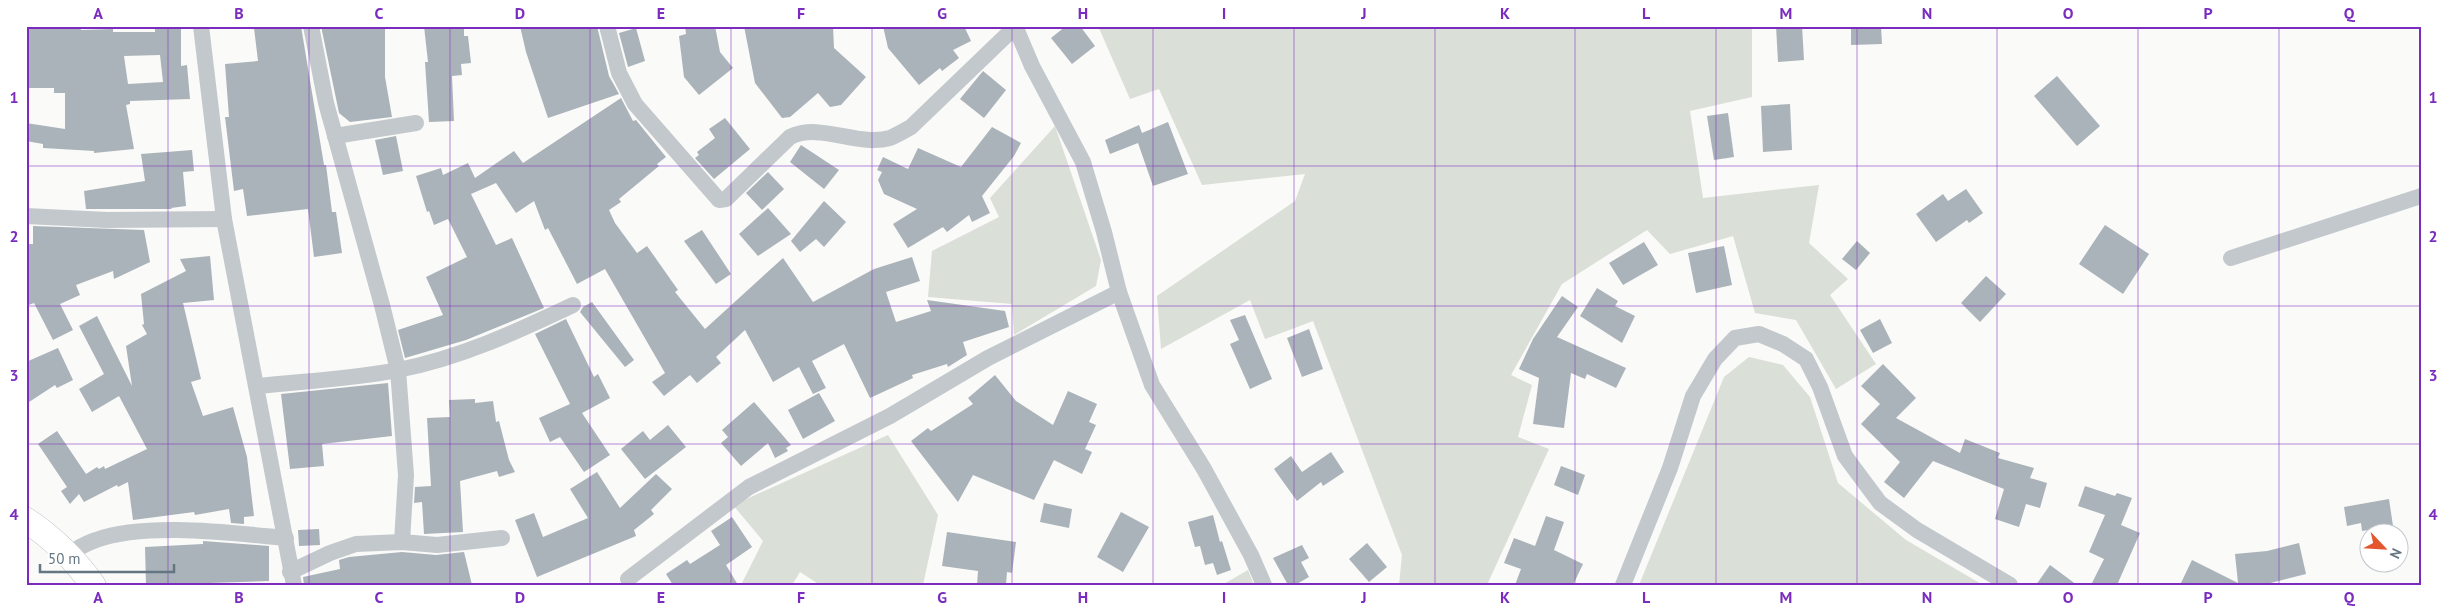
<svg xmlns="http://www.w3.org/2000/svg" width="2447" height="611" font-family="'PT Sans',sans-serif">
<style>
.green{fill:#dadfd7}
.building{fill:#aab3b9;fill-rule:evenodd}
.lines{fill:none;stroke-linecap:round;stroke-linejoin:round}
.primary-casing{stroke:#b5babe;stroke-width:26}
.street{stroke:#c3c8cc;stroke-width:16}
.primary{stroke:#fff;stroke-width:25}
.grid{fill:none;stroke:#7b2cbf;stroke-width:1;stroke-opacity:0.55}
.neatline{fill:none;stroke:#7b2cbf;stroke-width:2}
.grid-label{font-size:16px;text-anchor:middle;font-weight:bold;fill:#7b2cbf}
</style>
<rect width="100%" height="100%" fill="#fafaf8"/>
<g class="green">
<path d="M1098 26H1752V97L1690 111 1703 198 1819 185 1809 243 1848 279 1830 295 1876 364 1836 389 1796 320 1755 313 1733 236 1670 254 1647 230 1562 284 1511 375 1532 385 1518 437 1549 449 1487 585H1399L1402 555 1313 321 1265 339 1250 300 1161 349 1157 296 1295 201 1305 174 1202 185 1159 89 1130 99Z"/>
<path d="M1055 126 1101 260 1096 286 1014 335 1012 304 928 297 932 251 999 217 990 198Z"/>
<path d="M1749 357 1783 365 1810 397 1838 483 1906 540 1983 585H1639L1724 377Z"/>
<path d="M888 435 938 515 923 585H820L800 572 792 585H741L763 541 733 505Z"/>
<path d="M1248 570 1254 585H1222Z"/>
</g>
<g class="building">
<path d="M26 26H80L81 30 113 29V32H155V28L181 27V66L187 65 190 99 130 101V104L126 105 134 149 94 153V151L43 148V144L26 141V123L65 129V93H54V88H26ZM160 55 163 82 128 84 124 56Z"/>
<path d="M268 26H301L324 165H326L332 212H336L342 253 314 257 308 209 247 216 243 189 234 191 225 117H229L225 64 258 61 254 28Z"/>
<path d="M321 26H385V77L392 117 350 122 339 113Z"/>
<path d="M424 26H464V36H468L471 63 461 64 462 75 452 76 454 121 429 122 425 62H428Z"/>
<path d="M520 26H597L609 76 619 94 548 118 526 52Z"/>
<path d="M685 26H715L720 52 733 68 699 95 684 77 679 36 686 34Z"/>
<path d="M744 26H833L834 48 866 77 841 105 830 107 818 93 790 117 782 118 755 83Z"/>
<path d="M883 26H964L971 41 953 50 959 58 942 71 940 68 919 85 888 48Z"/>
<path d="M1066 26H1080L1095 46 1072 64 1051 38Z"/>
<path d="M1776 26H1802L1804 60 1778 62Z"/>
<path d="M1851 26H1881L1882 44 1851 45Z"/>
<path d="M636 28 645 61 628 67 619 33Z"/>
<path d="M983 71 1006 90 984 118 960 99Z"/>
<path d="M2057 76 2100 126 2077 146 2034 96Z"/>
<path d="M621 98 633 121 636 120 666 157 657 164 659 166 619 199 621 202 609 210 615 223 637 253 647 246 678 290 675 292 705 329 783 258 813 302 874 269 912 257 920 281 886 292 896 322 931 311 927 300 1005 311 1009 327 963 342 967 355 948 367 947 364 912 375 913 378 870 398 844 344 812 361 826 388 813 394 799 367 773 382 745 330 716 357 721 363 697 383 690 375 664 396 652 382 665 373 605 269 577 284 548 228 545 230 534 201 516 213 496 183 471 194 496 245 512 238 544 308 466 340 405 358 398 330 443 315 426 277 467 257 448 219 434 225 429 211 427 212 416 176 441 168 443 175 468 163 475 178 514 151 523 163Z"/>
<path d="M1790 104 1792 150 1763 152 1761 106Z"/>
<path d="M1728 113 1734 157 1714 160 1707 116Z"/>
<path d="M725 118 750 149 714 179 695 158 699 155 697 152 715 138 709 129Z"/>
<path d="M1168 122 1188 174 1153 186 1138 143 1110 154 1105 140 1139 125 1142 133Z"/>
<path d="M992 127 1021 143 1014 156 982 196 990 213 972 222 969 215 947 232 943 227 908 248 893 224 917 209 884 194 878 180 882 172 877 170 883 157 908 169 918 148 961 167Z"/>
<path d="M396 136 403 171 383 175 375 140Z"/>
<path d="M801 145 839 170 824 189 790 162Z"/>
<path d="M192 150 194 171 183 172 186 206 171 208 172 209H86L84 191 145 181 141 154Z"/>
<path d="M768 172 784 189 762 210 746 193Z"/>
<path d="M1966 189 1983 213 1969 223 1967 220 1936 242 1916 214 1943 194 1948 201Z"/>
<path d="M824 201 846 222 824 247 816 239 800 252 791 241Z"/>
<path d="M768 208 791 234 758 256 739 234Z"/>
<path d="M2105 225 2149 254 2123 294 2079 264Z"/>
<path d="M33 226 144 230 150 262 114 279 113 271 76 285 80 295 60 304 73 330 53 340 34 303 26 306V244H33Z"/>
<path d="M702 230 731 274 716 284 684 241Z"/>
<path d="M1857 241 1870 253 1856 270 1842 259Z"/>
<path d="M1644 242 1658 265 1623 285 1609 263Z"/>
<path d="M1724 246 1732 285 1696 293 1688 253Z"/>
<path d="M210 256 214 300 183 303 201 379 191 382 203 416 233 407 247 457 254 516 244 517V524L231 523 229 509 195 515 194 512 133 520 128 482 118 487 117 485 84 502 79 494 70 504 61 491 67 487 38 444 57 431 86 474 97 467 99 469 104 466 105 469 147 449 119 396 92 412 79 389 104 374 79 326 97 316 132 386 126 346 147 334 142 325 144 324 141 294 186 271 180 259Z"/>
<path d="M1986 276 2006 294 1980 322 1961 303Z"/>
<path d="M1597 288 1618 301 1615 306 1635 316 1622 343 1580 316Z"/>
<path d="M1562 296 1578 307 1557 337 1626 368 1616 388 1587 374 1585 379 1571 373 1564 428 1533 424 1539 378 1519 369 1533 339Z"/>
<path d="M592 302 634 360 625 367 580 312 583 307Z"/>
<path d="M1245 315 1272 379 1250 389 1230 344 1239 340 1230 320Z"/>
<path d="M566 319 594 377 598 374 610 398 582 413 610 455 584 472 560 437 550 442 539 418 570 404 535 334Z"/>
<path d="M1880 319 1892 343 1873 353 1860 330Z"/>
<path d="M1309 329 1323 369 1302 377 1287 338Z"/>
<path d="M58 348 73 380 57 388 55 385 26 404V362Z"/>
<path d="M1883 364 1916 398 1896 418 1960 453 1965 439 2000 453 1998 458 2034 468 2030 478 2047 483 2040 508 2026 504 2019 527 1995 519 2004 489 1933 461 1904 498 1884 482 1900 462 1861 424 1880 404 1861 386Z"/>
<path d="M995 375 1016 401 1053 425 1068 391 1097 404 1089 422 1096 425 1085 449 1092 452 1082 474 1054 460 1034 500 973 475 958 502 911 441 928 428 931 431 973 404 968 398Z"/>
<path d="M388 383 392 436 322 444 324 466 290 469 281 394Z"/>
<path d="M819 393 835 421 803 439 788 410Z"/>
<path d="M475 399V403L493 401 496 422 499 421 509 460 515 472 499 477 497 471 460 481 463 532 424 534 422 502 414 503 415 487 431 486 427 418 450 417 449 400Z"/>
<path d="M754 402 791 445 786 448 788 451 775 458 768 443 741 466 721 443 728 437 722 430Z"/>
<path d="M668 425 686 447 645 479 621 449 643 431 650 440Z"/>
<path d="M1331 452 1344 472 1323 486 1321 482 1297 501 1274 469 1291 456 1302 472Z"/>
<path d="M1561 466 1585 475 1578 495 1554 485Z"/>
<path d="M597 472 620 508 656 474 672 489 651 510 654 514 634 530 636 536 537 577 515 520 534 513 543 537 588 518 570 489Z"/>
<path d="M2085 486 2115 496 2117 493 2132 498 2121 525 2140 533 2117 585H2091L2104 559 2089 552 2105 515 2078 506Z"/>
<path d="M2389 499 2393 526 2362 531 2361 523 2347 526 2344 507Z"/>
<path d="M1044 503 1072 509 1069 528 1040 522Z"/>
<path d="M1121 512 1149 527 1123 572 1097 557Z"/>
<path d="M1213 515 1220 542 1222 541 1231 570 1217 575 1213 563 1205 565 1200 546 1195 547 1188 522Z"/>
<path d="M1546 516 1564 522 1554 550 1583 564 1573 585H1515L1521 569 1504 563 1514 538 1535 546Z"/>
<path d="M732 517 752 547 726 565 738 585H673L666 574 687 560 690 564 720 545 711 531Z"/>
<path d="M319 529 320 545 299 546 298 530Z"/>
<path d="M947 532 1016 542 1012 573 1007 572 1006 585H977L978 571 942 566Z"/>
<path d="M203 541 269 546V581L146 585 145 547 203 544Z"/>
<path d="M1367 543 1387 567 1369 582 1349 559Z"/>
<path d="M2299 543 2306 574 2263 585H2180L2192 560 2238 583 2235 554 2267 551Z"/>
<path d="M1302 545 1309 558 1301 562 1309 577 1295 585H1288L1273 558Z"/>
<path d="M402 552 436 555 464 552 472 585H304L303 577 340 569 339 560 349 557Z"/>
<path d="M2050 565 2077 585H2036Z"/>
</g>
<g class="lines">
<g class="primary-casing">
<path id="primary" d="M26 520C53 538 74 558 93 585"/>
</g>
<g class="street">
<path d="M201 26 224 219 294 585"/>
<path d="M311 26 326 103 382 305 398 370 406 475 402 542"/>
<path d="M607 26 619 73 635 104 719 200 726 199 790 137C820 122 858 147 890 138 897 135 904 131 911 127L1015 27"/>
<path d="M1015 26 1032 66 1083 162 1104 232 1119 292 1152 385 1204 469 1251 555 1264 585"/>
<path d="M335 136 416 123"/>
<path d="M26 216 107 220 224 219"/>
<path d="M2231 258 2421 196"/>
<path d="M258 386C304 381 352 379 398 370 460 358 516 332 573 305"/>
<path d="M68 554C77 549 86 543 96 540 147 522 231 533 286 538"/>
<path d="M290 572 330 553 356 544 402 542 437 545 502 538"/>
<path d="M628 579 749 487 890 416 988 358 1119 292"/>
<path d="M1623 585 1670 468 1693 396 1715 359 1735 338 1759 334 1783 344 1806 359 1820 387 1845 456 1880 503 1917 530 2010 585"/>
</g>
<use href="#primary" class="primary"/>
</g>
<path class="grid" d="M168 26V585M309 26V585M450 26V585M590 26V585M731 26V585M872 26V585M1012 26V585M1153 26V585M1294 26V585M1435 26V585M1575 26V585M1716 26V585M1857 26V585M1997 26V585M2138 26V585M2279 26V585M26 166H2421M26 306H2421M26 444H2421"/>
<rect width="2447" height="611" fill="none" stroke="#ffffff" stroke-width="55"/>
<g transform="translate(2384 548) rotate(115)"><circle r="24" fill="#ffffff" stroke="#c1c8cd"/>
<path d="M0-4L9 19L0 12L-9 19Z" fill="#e4572e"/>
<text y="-8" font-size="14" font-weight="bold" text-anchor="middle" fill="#657683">N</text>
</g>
<path d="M40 564v8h134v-8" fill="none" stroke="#657683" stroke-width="2.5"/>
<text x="48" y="564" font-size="15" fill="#657683" stroke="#ffffff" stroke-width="4" paint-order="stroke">50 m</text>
<rect x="28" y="28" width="2392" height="556" class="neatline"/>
<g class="grid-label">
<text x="98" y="19">A</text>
<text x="239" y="19">B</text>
<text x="379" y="19">C</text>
<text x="520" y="19">D</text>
<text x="661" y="19">E</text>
<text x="801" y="19">F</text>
<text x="942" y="19">G</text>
<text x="1083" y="19">H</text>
<text x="1224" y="19">I</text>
<text x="1364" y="19">J</text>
<text x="1505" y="19">K</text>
<text x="1646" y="19">L</text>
<text x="1786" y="19">M</text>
<text x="1927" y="19">N</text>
<text x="2068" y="19">O</text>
<text x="2208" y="19">P</text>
<text x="2349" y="19">Q</text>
<text x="14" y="103">1</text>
<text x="2433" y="103">1</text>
<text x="14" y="242">2</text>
<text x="2433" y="242">2</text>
<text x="14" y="381">3</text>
<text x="2433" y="381">3</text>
<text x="14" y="520">4</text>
<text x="2433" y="520">4</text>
<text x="98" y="603">A</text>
<text x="239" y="603">B</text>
<text x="379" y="603">C</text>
<text x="520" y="603">D</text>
<text x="661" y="603">E</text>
<text x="801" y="603">F</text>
<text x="942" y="603">G</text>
<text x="1083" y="603">H</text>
<text x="1224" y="603">I</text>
<text x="1364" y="603">J</text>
<text x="1505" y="603">K</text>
<text x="1646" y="603">L</text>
<text x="1786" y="603">M</text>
<text x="1927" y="603">N</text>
<text x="2068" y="603">O</text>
<text x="2208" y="603">P</text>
<text x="2349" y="603">Q</text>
</g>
</svg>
